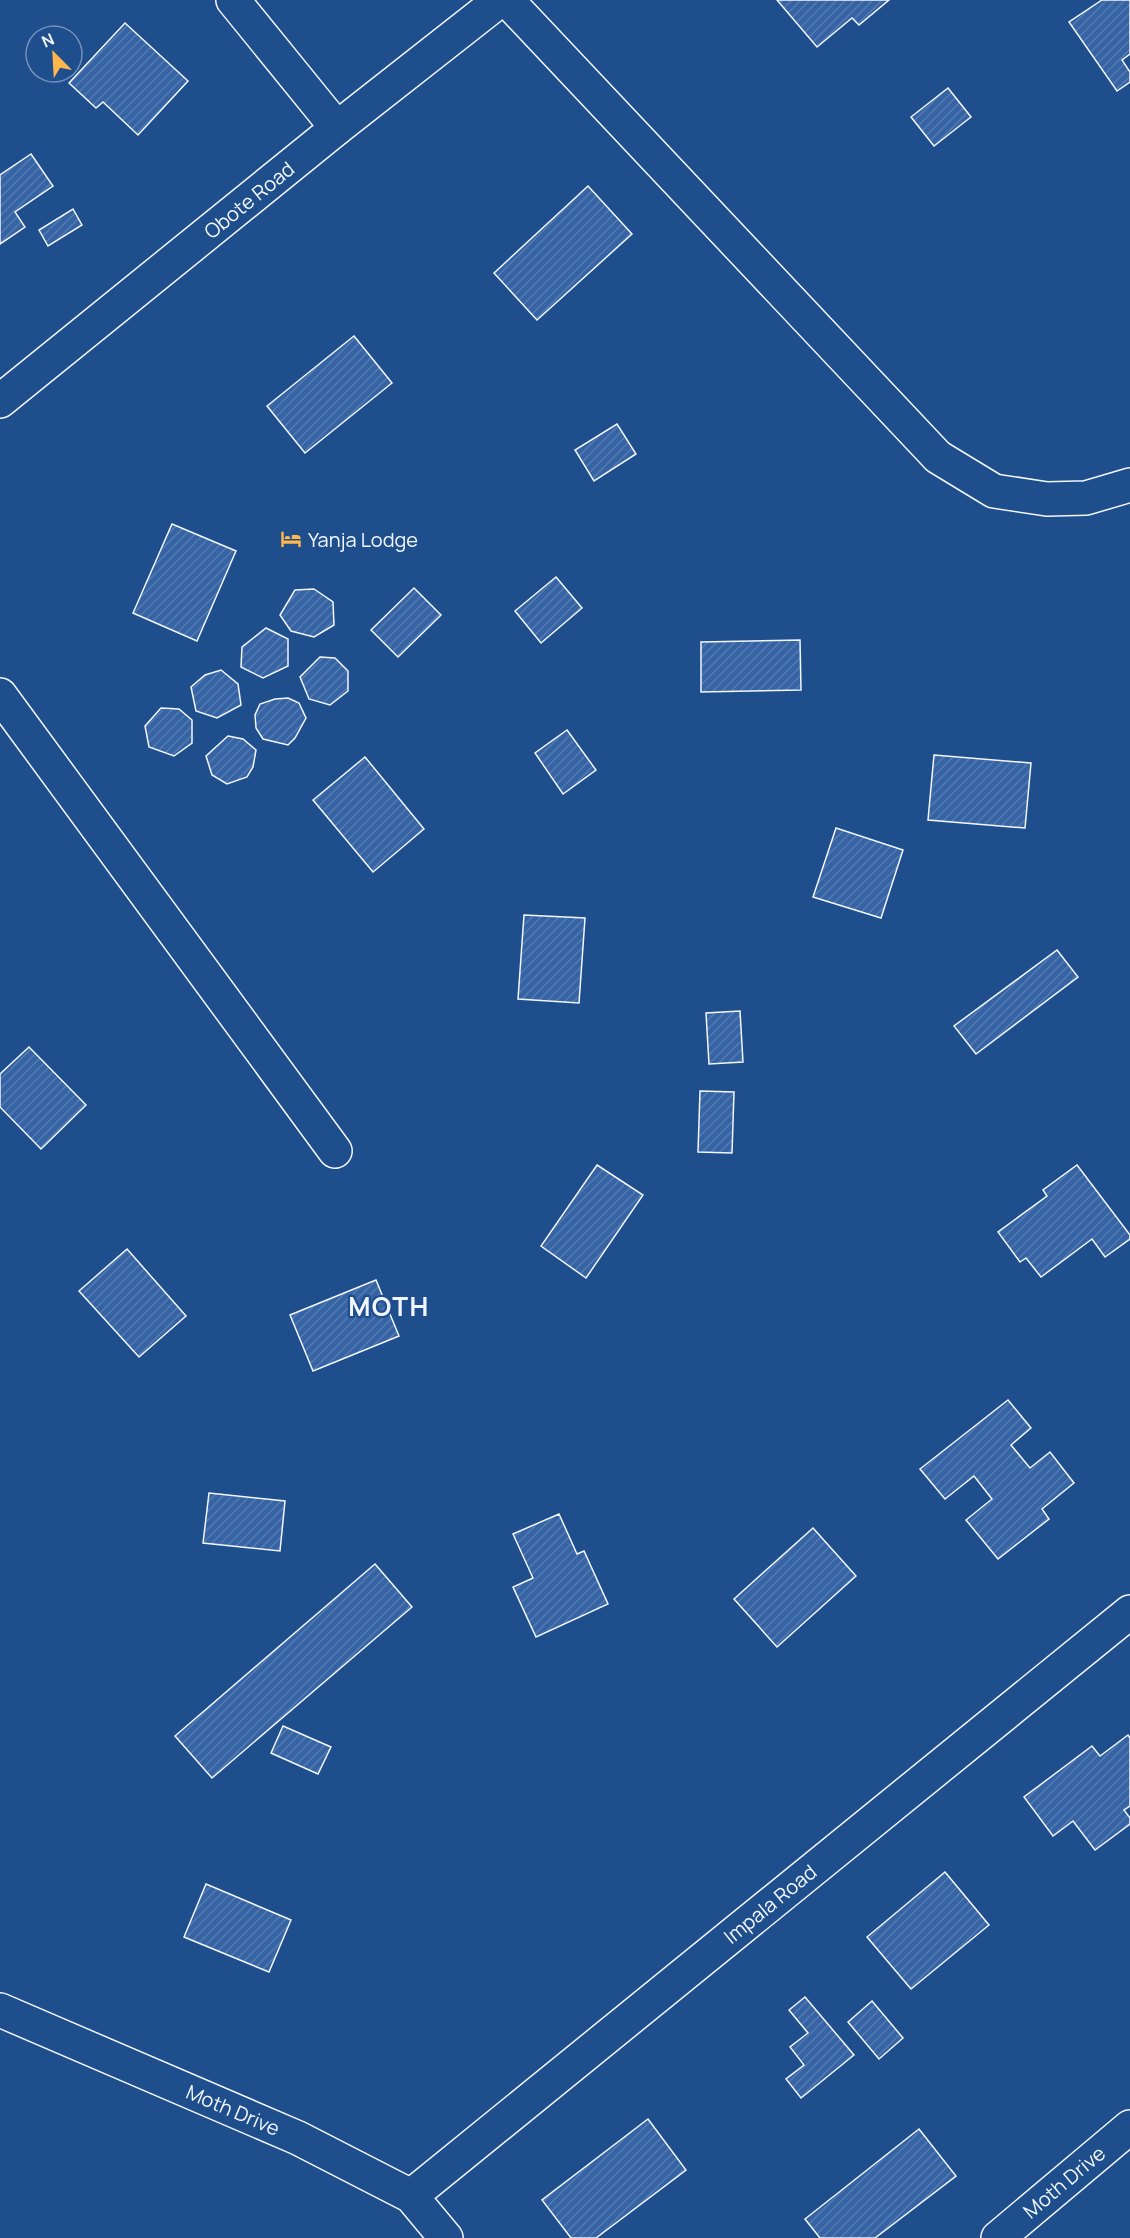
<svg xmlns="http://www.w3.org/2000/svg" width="1130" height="2238" font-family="Manrope,sans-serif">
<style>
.building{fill:url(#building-hatch);stroke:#f2f6ff;stroke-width:1.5}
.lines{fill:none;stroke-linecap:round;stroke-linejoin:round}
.minor-casing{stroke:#f2f6ff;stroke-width:36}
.minor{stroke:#1f4e8c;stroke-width:33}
.labels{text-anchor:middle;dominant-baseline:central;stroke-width:4.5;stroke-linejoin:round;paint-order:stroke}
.street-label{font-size:20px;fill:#f2f6ff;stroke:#1f4e8c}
.poi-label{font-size:20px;fill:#f2f6ff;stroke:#1f4e8c;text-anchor:start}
.district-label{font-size:26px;font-weight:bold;letter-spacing:1.5px;fill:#f2f6ff;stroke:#1f4e8c}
</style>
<defs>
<pattern id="building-hatch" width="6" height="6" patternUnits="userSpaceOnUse" patternTransform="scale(1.5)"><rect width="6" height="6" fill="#3563a3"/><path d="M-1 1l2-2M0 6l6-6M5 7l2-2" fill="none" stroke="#537ab1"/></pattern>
</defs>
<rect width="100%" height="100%" fill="#1f4e8c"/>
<g class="building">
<path d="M777 0H889L859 25 852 18 817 47Z"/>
<path d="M1102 0H1130V54L1122 60 1130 72V82L1117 91 1069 22Z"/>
<path d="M125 23 188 81 138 135 103 102 96 108 69 83Z"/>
<path d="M948 88 971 117 934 146 911 117Z"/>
<path d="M31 154 53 186 15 212 25 227 0 244V175Z"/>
<path d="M588 186 632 234 537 320 494 273Z"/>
<path d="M73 209 82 225 48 246 39 230Z"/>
<path d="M354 336 392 383 305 453 267 406Z"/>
<path d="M617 424 636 454 594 481 575 450Z"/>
<path d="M172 524 236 551 197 641 133 613Z"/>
<path d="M556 577 582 608 541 643 515 611Z"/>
<path d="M414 588 441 615 398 657 371 630Z"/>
<path d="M314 589 333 602 334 625 314 637 291 631 280 615 295 590Z"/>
<path d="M266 628 288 639V666L263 678 241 667 242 647Z"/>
<path d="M800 640 801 690 701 692V642Z"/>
<path d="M320 657 335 658 348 671V691L330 705 309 699 300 677Z"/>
<path d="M221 670 238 684 241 705 217 718 196 711 191 687 205 675Z"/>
<path d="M288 698 299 703 306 718 295 738 288 745 263 739 256 728 255 715 260 704 275 699Z"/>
<path d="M161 708 179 709 192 720V743L174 756 149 747 145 726Z"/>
<path d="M567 730 596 770 563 794 535 753Z"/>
<path d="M228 736 243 739 256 750 253 767 247 777 227 784 212 775 206 756Z"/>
<path d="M934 755 1031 763 1025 828 928 820Z"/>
<path d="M365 757 424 829 373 872 313 800Z"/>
<path d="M836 828 903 850 881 918 813 897Z"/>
<path d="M524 915 585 918 579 1003 518 999Z"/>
<path d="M1057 950 1078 977 976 1054 954 1026Z"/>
<path d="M740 1011 743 1062 709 1064 706 1013Z"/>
<path d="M29 1047 86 1105 41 1149 0 1107V1074Z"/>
<path d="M700 1091 734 1092 732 1153 698 1152Z"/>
<path d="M597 1165 643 1195 586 1278 541 1246Z"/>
<path d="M1077 1165 1130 1235V1239L1105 1257 1092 1239 1041 1277 1026 1258 1020 1262 998 1232 1047 1196 1043 1190Z"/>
<path d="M127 1249 186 1316 139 1357 79 1291Z"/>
<path d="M376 1280 399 1336 313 1371 290 1315Z"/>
<path d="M1008 1400 1031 1428 1011 1445 1030 1468 1050 1452 1074 1483 1042 1509 1049 1519 998 1559 966 1520 992 1499 974 1476 945 1499 920 1469Z"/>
<path d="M209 1493 285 1501 280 1551 203 1543Z"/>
<path d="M559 1514 577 1554 584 1551 608 1604 536 1637 513 1587 533 1578 513 1534Z"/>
<path d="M813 1528 856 1576 777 1647 734 1599Z"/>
<path d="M375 1564 412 1607 212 1778 175 1736Z"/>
<path d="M283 1726 331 1747 318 1774 271 1753Z"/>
<path d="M1128 1735 1130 1738V1806L1124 1810 1130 1818V1824L1095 1850 1073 1821 1053 1836 1024 1797 1092 1746 1100 1756Z"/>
<path d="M945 1872 989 1925 911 1989 867 1937Z"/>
<path d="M206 1884 291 1920 269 1972 184 1937Z"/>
<path d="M805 1997 854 2055 801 2098 786 2079 804 2065 790 2047 808 2033 789 2010Z"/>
<path d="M872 2001 903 2038 879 2059 848 2022Z"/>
<path d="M648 2119 686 2170 596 2238H571L542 2200Z"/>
<path d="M919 2129 956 2176 875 2238H820L805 2219Z"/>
</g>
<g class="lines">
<g class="minor-casing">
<g id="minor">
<path d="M233 0 337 128"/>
<path d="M507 0 938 457 994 491 1047 499 1086 498 1130 485"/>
<path d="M0 401 337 128 500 0"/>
<path d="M0 695 335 1151"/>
<path d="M0 2010 298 2138 411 2196 446 2238"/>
<path d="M411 2196 1130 1612"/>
<path d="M998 2238 1130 2127"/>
</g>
</g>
<use href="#minor" class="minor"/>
</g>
<defs>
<g id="hotel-bare" transform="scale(1.62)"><path d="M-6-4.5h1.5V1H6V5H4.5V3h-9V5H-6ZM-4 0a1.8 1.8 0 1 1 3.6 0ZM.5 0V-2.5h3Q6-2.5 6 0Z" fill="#ffb74d" stroke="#1f4e8c" stroke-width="2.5" paint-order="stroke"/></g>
</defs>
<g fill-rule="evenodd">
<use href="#hotel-bare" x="291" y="539"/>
</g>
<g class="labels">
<g class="street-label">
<text transform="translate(249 200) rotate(-39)">Obote Road</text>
<text transform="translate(770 1904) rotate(-39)">Impala Road</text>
<text transform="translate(233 2110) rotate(23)">Moth Drive</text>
<text transform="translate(1064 2182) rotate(-40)">Moth Drive</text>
</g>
<g class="poi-label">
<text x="308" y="539">Yanja Lodge</text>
</g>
<g class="district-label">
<text x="389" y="1306">MOTH</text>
</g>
</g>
<g transform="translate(54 54) rotate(336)"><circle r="28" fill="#1f4e8c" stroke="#7391ba" stroke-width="1.5"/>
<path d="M0-4.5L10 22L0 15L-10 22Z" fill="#ffb74d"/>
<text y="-9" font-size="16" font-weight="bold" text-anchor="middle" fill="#f2f6ff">N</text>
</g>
</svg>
